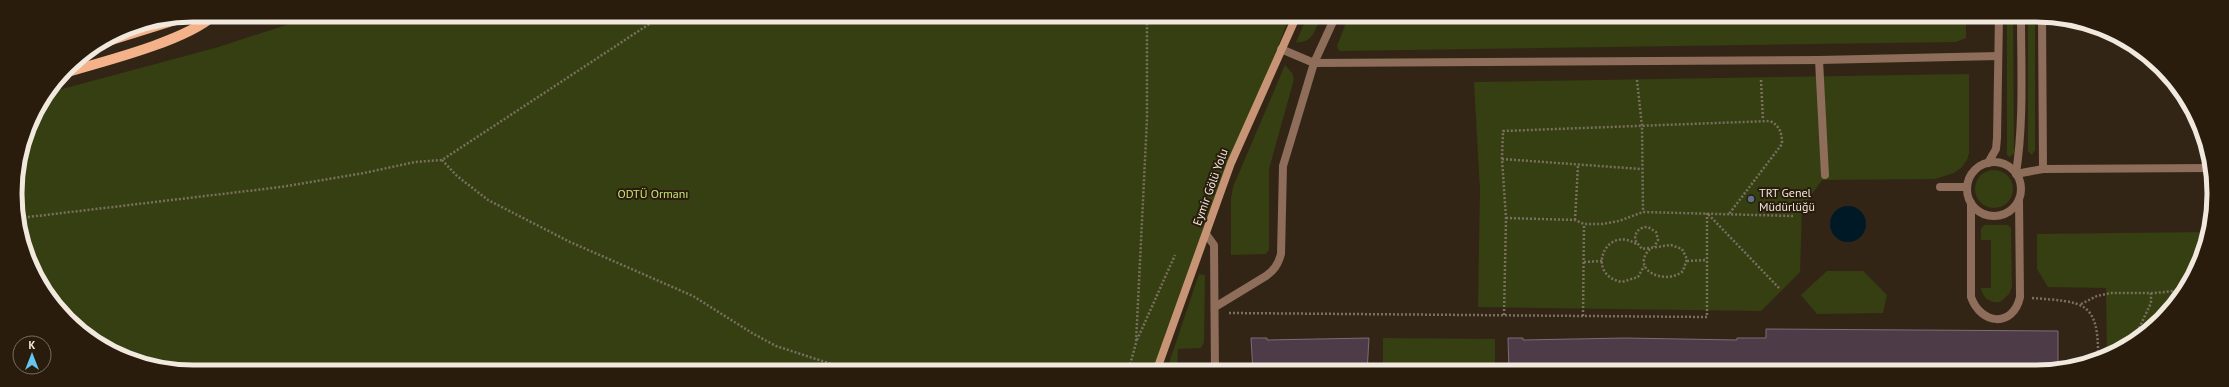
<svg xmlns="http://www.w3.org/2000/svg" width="2229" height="387" font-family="'PT Sans',sans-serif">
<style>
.green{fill:#353f11}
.water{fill:#001927}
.building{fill:#4d3b48;stroke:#7f6b79}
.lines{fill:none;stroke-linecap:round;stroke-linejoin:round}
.path{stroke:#7b6f62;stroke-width:2.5;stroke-dasharray:2 2;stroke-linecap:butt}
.lane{stroke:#8e6d5a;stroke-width:8}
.secondary{stroke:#c79475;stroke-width:8}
.primary{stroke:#f4b28a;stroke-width:10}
.service-dot{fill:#5c6f8a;stroke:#291c0d;stroke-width:1.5}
.labels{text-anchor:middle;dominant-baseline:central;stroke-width:4;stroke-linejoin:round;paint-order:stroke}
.street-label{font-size:12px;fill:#f1e8de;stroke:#291c0d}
.poi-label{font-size:12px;fill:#f1e8de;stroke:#291c0d;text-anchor:start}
.park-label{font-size:12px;fill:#c9e475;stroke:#291c0d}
.rim{fill:none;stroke:#f1e8de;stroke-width:5}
</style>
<rect width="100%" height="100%" fill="#332516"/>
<g class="green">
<path d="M317 15H1290L1206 234 1156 372H182L114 353 59 311 25 251 15 182 29 125 51 92 215 48Z"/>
<path d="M1308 15H1321C1316 28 1313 44 1296 42Z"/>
<path d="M1349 15H1966V38L1956 42 1339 51 1337 46Z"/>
<path d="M2007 15H2013L2014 153 2010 157 2007 155Z"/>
<path d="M2028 15H2035V150L2032 155 2028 151Z"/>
<path d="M1285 65 1292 73 1294 79 1269 169V250L1266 254 1231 255V199L1233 187Z"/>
<path d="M1969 74V153L1967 160 1961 168 1954 173 1935 179 1822 180 1802 208 1800 272 1761 311 1478 307 1480 190 1474 82Z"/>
<circle cx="1994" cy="189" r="19"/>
<path d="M1984 225H2008L2011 228 2012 287 2009 294 2000 302C1989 303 1983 298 1981 288H1991V240H1981V229Z"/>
<path d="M2206 232 2196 272 2162 320 2114 354 2107 356 2106 288 2048 287 2037 269V234Z"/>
<path d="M1827 271H1863L1887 295 1883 313 1817 314 1801 295Z"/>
<path d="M1199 274 1205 275 1204 342 1201 348 1178 349 1177 372H1166Z"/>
<path d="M1383 338 1495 339V372H1383Z"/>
</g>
<circle class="water" cx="1848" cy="224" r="18"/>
<g class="building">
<path d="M1766 329 2058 331V369L2047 372H1509L1508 338H1523V340L1625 338 1737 340V338H1766Z"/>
<path d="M1251 338H1267V340L1369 338 1367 372H1253Z"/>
</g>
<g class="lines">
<g class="path">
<path d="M1637 80 1642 126 1643 212"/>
<path d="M1761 80 1763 120"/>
<path d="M1502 159 1641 169"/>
<path d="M442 160 457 176 488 200 570 242 693 296 752 333 776 346 856 372"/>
<path d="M20 218 281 187 364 173 415 162 442 160 663 15"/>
<path d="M1506 218 1575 220 1584 224H1602L1619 221 1643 212 1793 216"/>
<path d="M1575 220 1578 165"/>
<path d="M1636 244C1606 224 1584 275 1622 282L1638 277 1644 266"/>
<path d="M1650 249C1629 270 1666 286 1683 271L1687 259 1682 249 1671 245 1642 249 1635 240C1635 231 1640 227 1648 227L1656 232 1658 240 1654 247"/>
<path d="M1687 261 1707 260"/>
<path d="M1584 262 1602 261"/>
<path d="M2032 298C2083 302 2099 300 2098 358"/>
<path d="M2081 304 2097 296 2111 293H2155L2183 290"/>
<path d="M1229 313 1707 317V213L1779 288"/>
<path d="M1504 315 1506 218 1502 159 1503 131 1770 121C1780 126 1782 133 1782 144L1729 214"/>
<path d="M1583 316 1584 224"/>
<path d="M2134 339 2151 303V293"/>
<path d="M1137 340 1175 255"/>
<path d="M1128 372 1136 343 1147 119V15"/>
</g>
<g class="lane">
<path d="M2042 15 2043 169"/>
<path d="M1281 49 1314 63 1819 60 1998 56"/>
<path d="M1819 60 1825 175"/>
<circle cx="1994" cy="189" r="27"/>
<path d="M1988 163 1996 149 1997 138 1999 15"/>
<path d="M2016 173C2024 122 2021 67 2021 15"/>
<path d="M2016 174 2043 169 2209 168"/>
<path d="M1940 187H1967"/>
<path d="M1971 203V297C1981 325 2013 328 2020 297L2019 200"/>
<path d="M1206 234 1214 245 1215 372"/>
<path d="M1215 307 1266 276C1274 270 1278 265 1281 254L1283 166 1314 63 1336 15"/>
</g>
<path class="secondary" d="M1156 372 1231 163 1297 15"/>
<g class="primary">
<path d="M105 42 185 17"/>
<path d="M64 73C102 62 186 41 214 15"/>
</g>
</g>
<circle class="service-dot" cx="1751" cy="199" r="4"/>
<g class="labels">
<g class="street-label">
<text transform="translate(1210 187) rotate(-70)">Eymir Gölü Yolu</text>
</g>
<g class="poi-label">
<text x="1759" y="192">TRT Genel<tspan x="1759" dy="14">Müdürlüğü</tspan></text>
</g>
<g class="park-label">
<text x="653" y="193">ODTÜ Ormanı</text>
</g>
</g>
<path d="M0 0H2229V387H0ZM193 22H2036A171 171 0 0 1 2207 193V194A171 171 0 0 1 2036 365H193A171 171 0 0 1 22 194V193A171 171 0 0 1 193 22Z" fill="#291c0d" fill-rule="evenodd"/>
<path class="rim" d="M193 22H2036A171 171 0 0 1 2207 193V194A171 171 0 0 1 2036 365H193A171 171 0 0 1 22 194V193A171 171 0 0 1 193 22Z"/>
<g transform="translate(32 355)"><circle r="19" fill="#291c0d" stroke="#796e61"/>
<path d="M0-3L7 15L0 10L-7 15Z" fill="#67c4f0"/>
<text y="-6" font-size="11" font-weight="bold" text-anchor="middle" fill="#f1e8de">K</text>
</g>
</svg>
